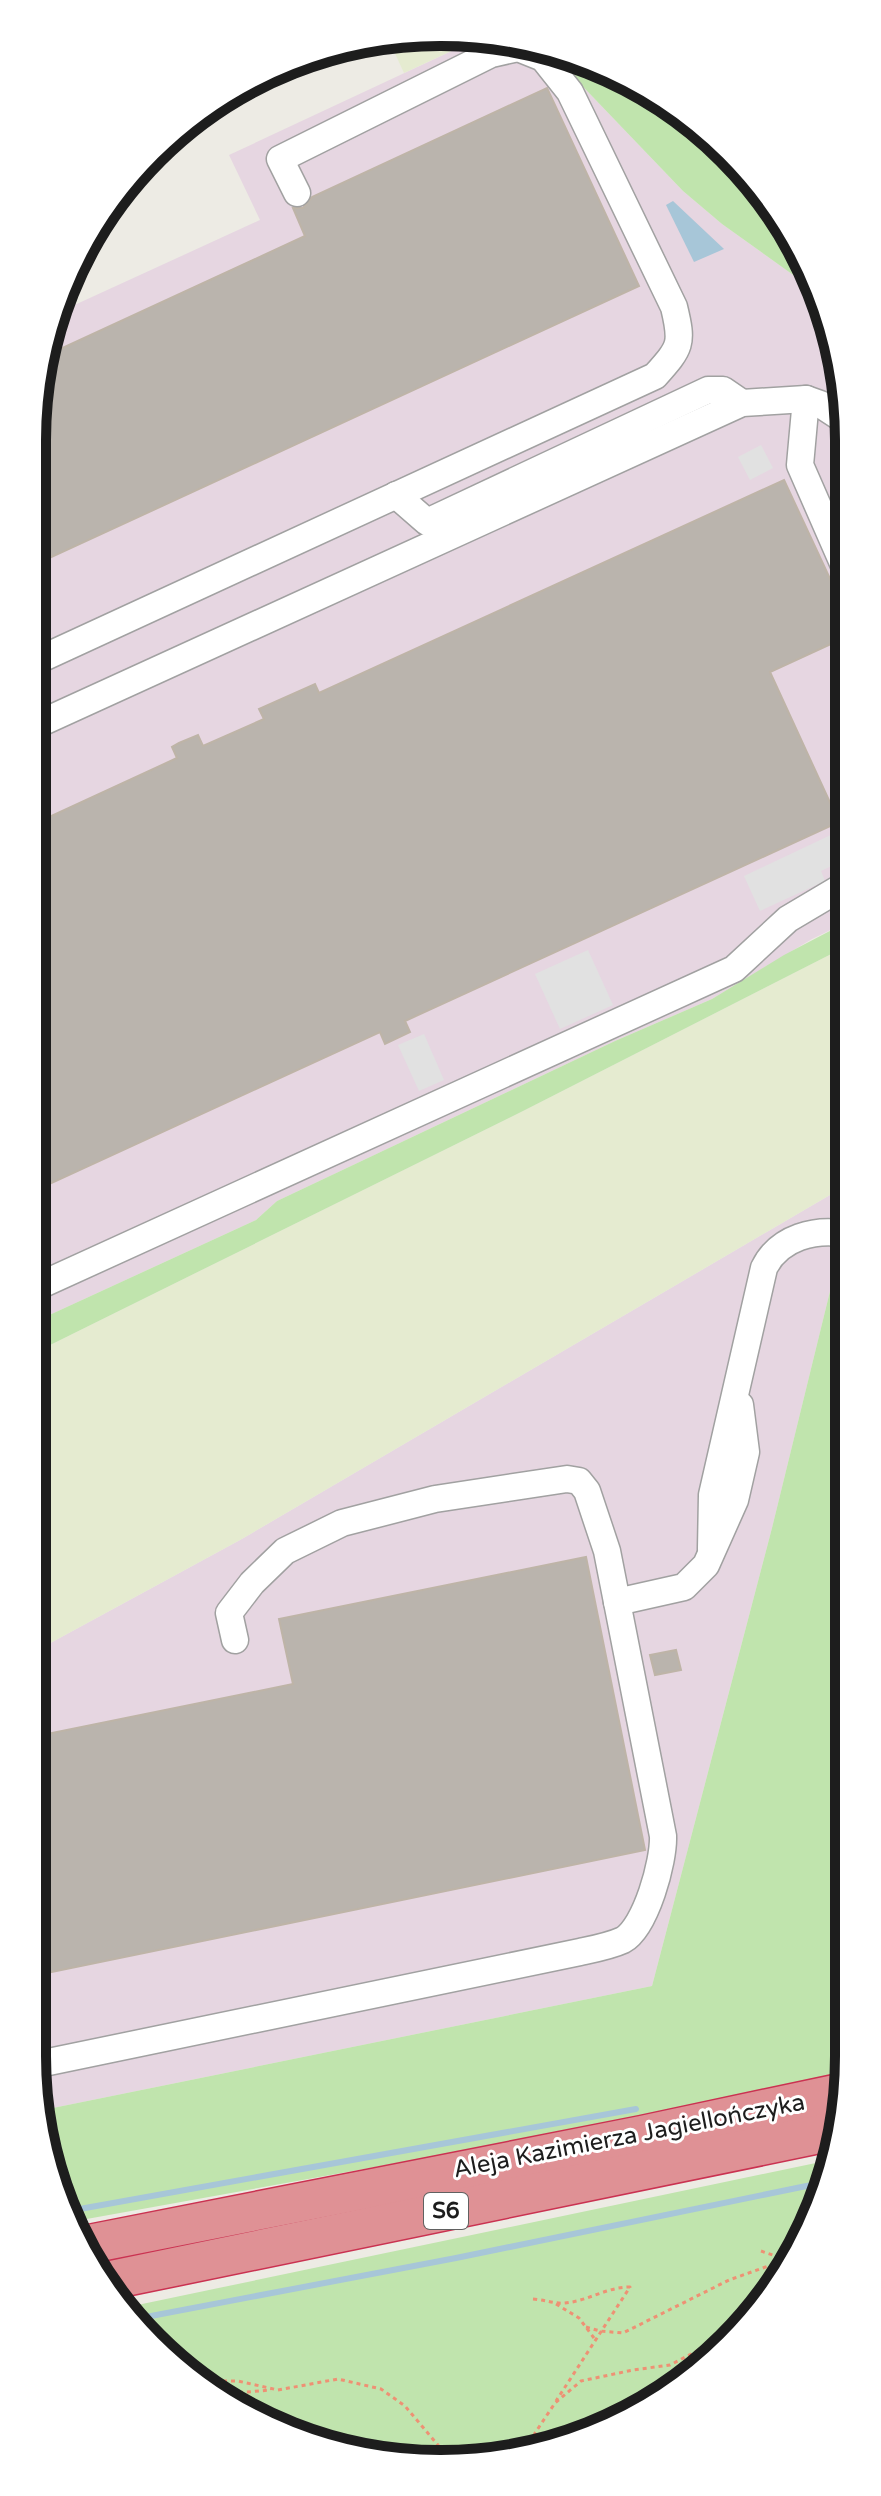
<svg xmlns="http://www.w3.org/2000/svg" width="881" height="2496" font-family="'Varela Round',sans-serif">
<style>
.industrial{fill:#e6d6e1}
.farmland{fill:#e5ebd0}
.grass{fill:#c0e4ad}
.parking{fill:#e1e1e1}
.water{fill:#a7c6d8}
.lines{fill:none;stroke-linecap:round;stroke-linejoin:round}
.stream{stroke:#a7c6d8;stroke-width:6}
.building{fill:#bab4ad;stroke:#beb4a7;stroke-width:2}
.minor-casing{stroke:#a1a1a1;stroke-width:29}
.highway-casing{stroke:#ca3251;stroke-width:41}
.path{stroke:#ee9174;stroke-width:3;stroke-dasharray:4 4;stroke-linecap:butt}
.minor{stroke:#fff;stroke-width:26}
.highway{stroke:#df9195;stroke-width:38}
.labels{text-anchor:middle;dominant-baseline:central;stroke-width:6;stroke-linejoin:round;paint-order:stroke}
.shield{fill:#fff;stroke:#616161;stroke-width:2}
.shield-label{font-size:22px;font-weight:bold;fill:#1d1d1d}
.street-label{font-size:24px;fill:#1d1d1d;stroke:#fff}
.rim{fill:none;stroke:#1d1d1d;stroke-width:10}
</style>
<rect width="100%" height="100%" fill="#edebe4"/>
<g class="industrial">
<path d="M473 41 544 46 683 191 722 224 817 292 845 387 847 922 812 939 712 999 615 1041 277 1201 256 1220 32 1323V441L46 335 57 313 260 220 229 155Z"/>
<path d="M847 1185V1222L772 1528 652 1986 43 2110 32 2055V1653L240 1540Z"/>
</g>
<g class="farmland">
<path d="M387 36 473 41 404 73Z"/>
<path d="M847 946V1185L240 1540 32 1653V1354L527 1109Z"/>
</g>
<g class="grass">
<path d="M544 46 645 87 747 171 807 260 817 292 722 224 683 191Z"/>
<path d="M847 922V946L527 1109 32 1354V1323L256 1220 277 1201 615 1041 712 999 784 955Z"/>
<path d="M847 1222 849 2055 846 2076 641 2119 70 2222 63 2211 43 2110 652 1986 772 1528Z"/>
<path d="M835 2159 780 2283 668 2395 546 2450 388 2461 259 2422 134 2325 123 2308Z"/>
</g>
<g class="parking">
<path d="M761 445 773 468 750 480 738 457Z"/>
<path d="M835 833 846 859 821 871 825 881 760 911 744 876Z"/>
<path d="M588 950 613 1005 560 1029 535 974Z"/>
<path d="M424 1034 444 1080 419 1091 398 1045Z"/>
</g>
<g class="water">
<path d="M336 53 283 81 258 89 243 85Z"/>
<path d="M673 201 724 249 694 262 666 205Z"/>
</g>
<g class="lines">
<g class="stream">
<path d="M63 2212 636 2109"/>
<path d="M130 2320 456 2258 826 2182"/>
</g>
</g>
<g class="building">
<path d="M547 88 639 286 32 566V440L43 357 305 236 293 208H303L312 197Z"/>
<path d="M784 480 846 613V637L770 672 839 822 405 1021 410 1032 385 1044 380 1032 32 1192V825L177 758 172 747 179 743 198 735 203 746 264 719 259 709 315 684 319 693Z"/>
<path d="M586 1557 645 1850 32 1976V1737L293 1684 279 1619Z"/>
<path d="M676 1650 681 1670 655 1675 650 1655Z"/>
</g>
<g class="lines">
<g class="minor-casing">
<g id="minor">
<path d="M806 399 800 465 846 570"/>
<path d="M396 495 427 522 708 390H723L742 403"/>
<path d="M32 663 655 376C681 347 683 344 674 307L570 92 543 58 518 48 491 54 280 159 297 193"/>
<path d="M32 727 742 403 806 399 820 404 846 421"/>
<path d="M32 1289 734 969 788 919 847 884"/>
<path d="M847 1351V1349"/>
<path d="M711 1549 712 1495 764 1268C779 1237 816 1228 847 1234"/>
<path d="M617 1602 684 1587 706 1565 735 1500 746 1452 740 1405"/>
<path d="M34 2065 580 1952C594 1949 610 1946 623 1940 646 1927 664 1861 663 1836L607 1551 587 1491 579 1481 567 1479 435 1499 342 1523 285 1551 252 1583 229 1613 235 1640"/>
</g>
</g>
<g class="highway-casing">
<g id="highway">
<path d="M84 2245 642 2135 844 2092"/>
<path d="M106 2281 839 2130"/>
</g>
</g>
<g class="path">
<path d="M761 2251 790 2261"/>
<path d="M533 2299C545 2300 555 2304 565 2303 588 2301 607 2287 630 2287L556 2401"/>
<path d="M556 2304 579 2318 594 2338"/>
<path d="M586 2327 600 2331 623 2333 729 2280 791 2258"/>
<path d="M207 2381H238L278 2390 338 2379 381 2389 405 2406 448 2457"/>
<path d="M223 2394 271 2390"/>
<path d="M529 2451 535 2433 555 2403 581 2381 633 2370 670 2365 728 2335"/>
<path d="M438 2457H444"/>
</g>
<use href="#minor" class="minor"/>
<use href="#highway" class="highway"/>
</g>
<g class="labels">
<rect class="shield" x="424" y="2193" width="44" height="36" rx="6"/>
<g class="shield-label">
<text x="446" y="2211">S6</text>
</g>
<g class="street-label">
<text transform="translate(629 2136) rotate(-11)">Aleja Kazimierza Jagiellończyka</text>
</g>
</g>
<path d="M0 0H881V2496H0ZM440 46H441A394 394 0 0 1 835 440V2056A394 394 0 0 1 441 2450H440A394 394 0 0 1 46 2056V440A394 394 0 0 1 440 46Z" fill="#fff" fill-rule="evenodd"/>
<path class="rim" d="M440 46H441A394 394 0 0 1 835 440V2056A394 394 0 0 1 441 2450H440A394 394 0 0 1 46 2056V440A394 394 0 0 1 440 46Z"/>
</svg>
